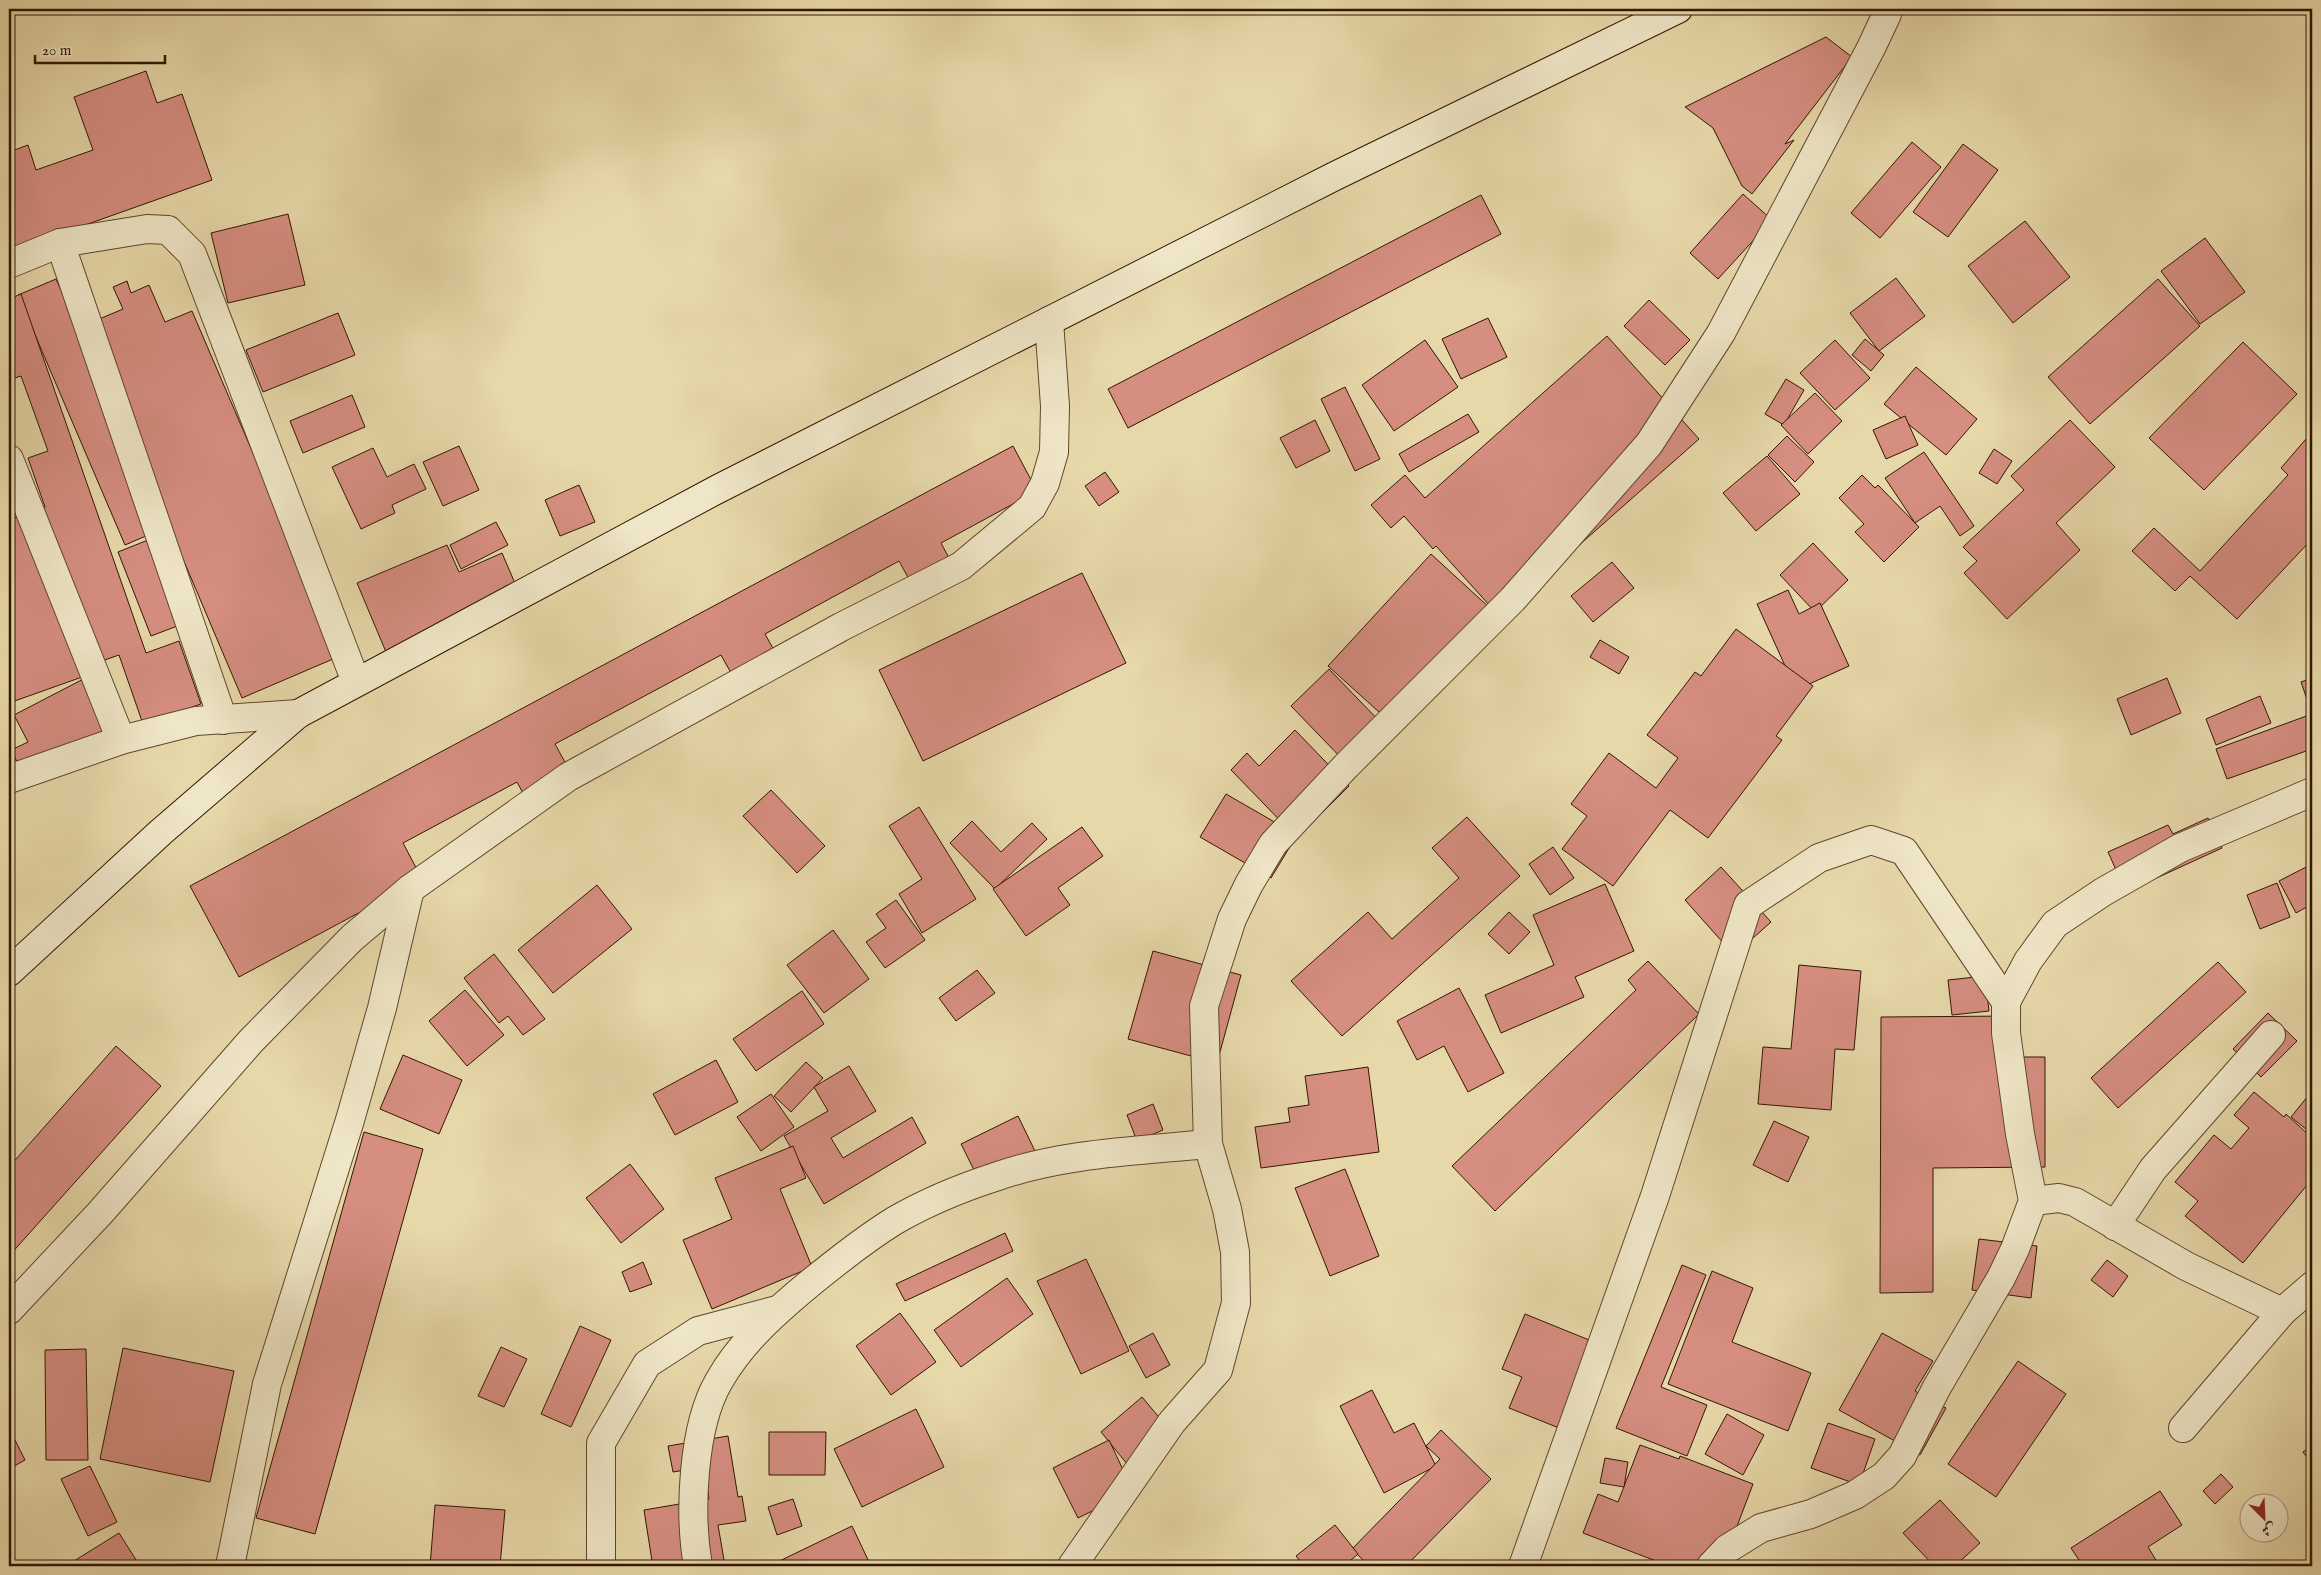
<svg xmlns="http://www.w3.org/2000/svg" width="2321" height="1575" font-family="'IM FELL English',Amiri,serif">
<style>
.building{fill:#d68e81;stroke:#331601}
.lines{fill:none;stroke-linecap:round;stroke-linejoin:round}
.street-casing{stroke:#60462b;stroke-width:30}
.secondary-casing{stroke:#331601;stroke-width:30}
.street{stroke:#efe6c7;stroke-width:28}
.secondary{stroke:#efe6c7;stroke-width:28}
</style>
<rect width="100%" height="100%" fill="#e7d8a9"/>
<filter id="stains"><feTurbulence type="fractalNoise" baseFrequency=".004" numOctaves="4"/><feColorMatrix values="0 0 0 0 .2 0 0 0 0 .09 0 0 0 0 .02 0 0 0 .5 -.17"/></filter>
<radialGradient id="worn" r=".72"><stop offset=".6" stop-color="#630" stop-opacity="0"/><stop offset="1" stop-color="#630" stop-opacity=".3"/></radialGradient>
<g class="building">
<path d="M1826 37 1852 57 1785 144 1794 140 1752 194 1742 186 1713 128 1685 107Z"/>
<path d="M146 71 157 103 182 94 212 180 9 252V180L14 178 9 164V152L28 145 36 170 93 150 74 97Z"/>
<path d="M1912 142 1941 167 1880 238 1851 213Z"/>
<path d="M1963 144 1998 170 1948 237 1913 212Z"/>
<path d="M1743 194 1772 220 1718 279 1690 253Z"/>
<path d="M1481 195 1501 234 1128 428 1108 389Z"/>
<path d="M288 214 305 285 228 303 211 233Z"/>
<path d="M2025 221 2070 277 2013 323 1968 266Z"/>
<path d="M2205 238 2245 292 2200 324 2161 271Z"/>
<path d="M1896 278 1925 316 1879 351 1850 313Z"/>
<path d="M56 279 78 328 123 309 113 287 127 281 131 293 149 285 165 322 192 311 340 656 242 698 169 526 125 545 18 295Z"/>
<path d="M2158 279 2200 326 2090 424 2048 377Z"/>
<path d="M21 294 146 653 179 641 201 704 143 724 119 655 96 663 99 671 9 703V520L45 507 28 458 48 451 21 376 9 380V299Z"/>
<path d="M1649 300 1690 340 1665 365 1624 326Z"/>
<path d="M338 313 355 355 263 392 246 350Z"/>
<path d="M1488 318 1507 357 1461 379 1442 339Z"/>
<path d="M1607 336 1699 439 1499 616 1436 546 1433 549 1404 516 1391 528 1371 505 1405 475 1425 498Z"/>
<path d="M1865 339 1884 355 1871 371 1852 355Z"/>
<path d="M1425 340 1458 387 1394 431 1362 385Z"/>
<path d="M1835 340 1870 378 1835 410 1800 373Z"/>
<path d="M2243 342 2297 394 2204 490 2149 438Z"/>
<path d="M1916 367 1977 419 1946 455 1884 404Z"/>
<path d="M1786 379 1804 390 1784 425 1765 414Z"/>
<path d="M1345 387 1380 459 1355 471 1321 399Z"/>
<path d="M1815 393 1842 421 1808 454 1781 425Z"/>
<path d="M352 395 365 427 303 453 290 421Z"/>
<path d="M1468 414 1479 432 1409 472 1399 454Z"/>
<path d="M1905 416 1918 445 1886 459 1873 430Z"/>
<path d="M1315 420 1330 451 1296 468 1280 438Z"/>
<path d="M2070 420 2115 467 2056 523 2080 550 2007 619 1964 573 1977 561 1963 547 2024 490 2011 476Z"/>
<path d="M2312 432V539L2237 619 2190 576 2175 591 2132 551 2154 528 2200 571 2288 475 2281 468Z"/>
<path d="M1787 436 1814 462 1795 482 1768 455Z"/>
<path d="M459 446 479 490 443 506 423 462Z"/>
<path d="M1013 446 1037 491 941 543 956 571 916 592 899 561 765 634 779 659 736 682 721 655 555 744 577 784 531 808 517 782 403 843 422 879 239 977 190 886Z"/>
<path d="M373 448 387 477 414 464 426 489 392 505 395 513 361 529 332 467Z"/>
<path d="M1994 449 2012 461 1997 484 1979 473Z"/>
<path d="M1924 452 1974 526 1960 536 1940 506 1915 523 1885 478Z"/>
<path d="M1767 456 1800 494 1756 531 1723 493Z"/>
<path d="M1105 472 1119 492 1099 506 1085 486Z"/>
<path d="M1862 475 1875 488 1878 485 1919 527 1884 562 1855 532 1864 524 1839 498Z"/>
<path d="M579 485 595 522 560 536 545 500Z"/>
<path d="M496 522 508 545 461 569 450 545Z"/>
<path d="M148 540 180 625 151 636 118 552Z"/>
<path d="M1813 543 1848 580 1815 612 1780 575Z"/>
<path d="M447 545 459 572 502 553 520 595 386 652 357 583Z"/>
<path d="M1431 554 1492 610 1389 721 1328 666Z"/>
<path d="M1612 562 1634 588 1593 622 1571 596Z"/>
<path d="M1082 573 1126 663 923 761 879 670Z"/>
<path d="M1788 590 1799 614 1820 603 1849 666 1796 690 1757 604Z"/>
<path d="M1736 629 1813 686 1776 736 1782 740 1708 838 1670 810 1613 886 1562 849 1587 816 1571 804 1609 753 1656 788 1678 758 1647 735 1695 672 1701 676Z"/>
<path d="M1600 640 1629 657 1619 674 1590 657Z"/>
<path d="M1329 669 1386 728 1348 765 1291 706Z"/>
<path d="M95 673 124 730 27 781 11 750 28 742 14 715Z"/>
<path d="M2167 678 2181 713 2131 735 2117 699Z"/>
<path d="M2312 678V749L2227 779 2216 749 2312 714 2301 682Z"/>
<path d="M2260 696 2271 723 2216 745 2206 719Z"/>
<path d="M1295 730 1349 786 1297 838 1231 770 1247 753 1259 766Z"/>
<path d="M771 790 825 846 797 873 743 816Z"/>
<path d="M1226 794 1297 835 1271 878 1200 837Z"/>
<path d="M919 807 976 899 922 933 899 894 922 879 889 826Z"/>
<path d="M1467 817 1520 876 1342 1036 1291 981 1368 912 1392 939 1459 878 1432 848Z"/>
<path d="M2208 818 2222 848 2126 892 2108 852 2168 825 2173 834Z"/>
<path d="M972 821 1001 852 1032 823 1047 839 995 889 950 843Z"/>
<path d="M1082 827 1103 856 1058 888 1070 905 1026 936 993 889Z"/>
<path d="M1553 847 1574 878 1550 895 1529 864Z"/>
<path d="M2312 864V904L2296 913 2279 881Z"/>
<path d="M1721 867 1771 922 1734 955 1685 900Z"/>
<path d="M2277 883 2290 917 2260 929 2247 895Z"/>
<path d="M1605 884 1634 951 1575 977 1584 997 1501 1033 1485 995 1554 965 1533 915Z"/>
<path d="M597 885 632 929 553 993 518 950Z"/>
<path d="M896 900 925 940 885 968 866 942 886 928 876 914Z"/>
<path d="M1509 912 1530 932 1509 954 1488 934Z"/>
<path d="M833 930 869 979 824 1013 787 965Z"/>
<path d="M1153 951 1241 975 1217 1063 1128 1039Z"/>
<path d="M494 954 545 1019 523 1035 508 1016 499 1023 464 978Z"/>
<path d="M1648 961 1699 1014 1495 1211 1452 1166 1636 990 1628 980Z"/>
<path d="M2218 962 2246 992 2118 1108 2091 1078Z"/>
<path d="M1799 965 1861 971 1854 1050 1835 1049 1831 1110 1758 1104 1763 1047 1791 1049Z"/>
<path d="M977 970 995 993 956 1021 939 998Z"/>
<path d="M1985 976 1989 1011 1952 1015 1948 980Z"/>
<path d="M1459 988 1504 1073 1468 1092 1444 1046 1417 1060 1397 1021Z"/>
<path d="M465 990 504 1035 467 1066 429 1021Z"/>
<path d="M802 991 824 1024 756 1071 733 1039Z"/>
<path d="M2268 1013 2297 1041 2261 1077 2233 1049Z"/>
<path d="M2014 1016 2013 1057H2045V1167L1933 1168V1292L1880 1293 1881 1017Z"/>
<path d="M116 1046 161 1086 9 1256V1167Z"/>
<path d="M403 1055 462 1080 439 1134 380 1109Z"/>
<path d="M716 1060 738 1102 675 1135 653 1094Z"/>
<path d="M806 1062 823 1078 791 1112 774 1096Z"/>
<path d="M849 1066 876 1111 831 1138 843 1158 912 1117 926 1143 824 1204 784 1136 828 1111 814 1087Z"/>
<path d="M1368 1067 1379 1152 1261 1168 1255 1127 1290 1122 1288 1108 1309 1105 1305 1076Z"/>
<path d="M2312 1091V1134L2291 1117Z"/>
<path d="M2254 1092 2284 1117 2286 1114 2312 1138V1179L2243 1263 2185 1216 2198 1201 2175 1182 2214 1135 2231 1149 2249 1128 2234 1115Z"/>
<path d="M771 1094 794 1127 761 1151 737 1117Z"/>
<path d="M1153 1104 1163 1130 1137 1141 1127 1115Z"/>
<path d="M1018 1116 1035 1151 978 1178 961 1144Z"/>
<path d="M1774 1121 1809 1137 1788 1182 1753 1165Z"/>
<path d="M364 1132 423 1149 315 1534 256 1518Z"/>
<path d="M793 1146 806 1178 780 1189 812 1267 712 1309 683 1240 732 1219 715 1178Z"/>
<path d="M630 1164 664 1209 621 1243 586 1198Z"/>
<path d="M1345 1169 1379 1256 1330 1276 1295 1188Z"/>
<path d="M1005 1233 1013 1251 905 1301 896 1284Z"/>
<path d="M1979 1239 2037 1246 2031 1298 1972 1290Z"/>
<path d="M1086 1259 1129 1351 1081 1374 1037 1281Z"/>
<path d="M2107 1260 2128 1276 2113 1297 2091 1280Z"/>
<path d="M643 1262 652 1284 630 1292 622 1272Z"/>
<path d="M1682 1265 1706 1275 1661 1387 1707 1405 1687 1456 1616 1428Z"/>
<path d="M1712 1271 1753 1288 1732 1342 1811 1373 1788 1431 1668 1384Z"/>
<path d="M1007 1278 1033 1314 961 1367 934 1330Z"/>
<path d="M900 1313 936 1362 891 1395 856 1346Z"/>
<path d="M1525 1314 1599 1344 1564 1430 1509 1408 1522 1377 1502 1369Z"/>
<path d="M580 1326 611 1340 571 1427 541 1414Z"/>
<path d="M1153 1333 1170 1365 1146 1378 1129 1346Z"/>
<path d="M1882 1333 1933 1361 1915 1391 1946 1408 1920 1455 1839 1410Z"/>
<path d="M501 1347 527 1359 504 1407 478 1396Z"/>
<path d="M123 1348 234 1371 210 1482 100 1459Z"/>
<path d="M86 1349 88 1460H46L45 1350Z"/>
<path d="M2018 1361 2066 1394 1996 1497 1948 1464Z"/>
<path d="M1372 1390 1394 1433 1414 1423 1436 1466 1384 1493 1340 1406Z"/>
<path d="M1142 1397 1173 1434 1132 1470 1101 1432Z"/>
<path d="M916 1409 944 1467 862 1507 834 1449Z"/>
<path d="M1727 1414 1764 1435 1743 1475 1705 1454Z"/>
<path d="M1828 1423 1875 1439 1859 1485 1811 1468Z"/>
<path d="M9 1428 25 1460 9 1469Z"/>
<path d="M1441 1430 1491 1479 1406 1566H1369L1352 1549 1440 1459 1426 1446Z"/>
<path d="M769 1432H826L825 1475H769Z"/>
<path d="M728 1436 738 1497 742 1496 746 1521 718 1525 725 1566H620L652 1561 644 1510 709 1499 704 1467 673 1472 668 1446Z"/>
<path d="M1109 1440 1133 1491 1078 1518 1053 1468Z"/>
<path d="M1640 1445 1679 1459 1680 1456 1753 1484 1722 1566H1669L1583 1533 1598 1494 1618 1502Z"/>
<path d="M2312 1445V1464L2303 1452Z"/>
<path d="M1605 1458 1628 1462 1624 1487 1600 1483Z"/>
<path d="M90 1466 117 1522 88 1536 61 1479Z"/>
<path d="M2221 1474 2233 1487 2215 1504 2203 1491Z"/>
<path d="M2160 1491 2182 1525 2148 1547 2159 1565 2083 1566 2071 1548Z"/>
<path d="M793 1499 802 1526 777 1535 768 1507Z"/>
<path d="M1940 1500 1980 1543 1955 1566H1934L1903 1533Z"/>
<path d="M435 1505 505 1510 500 1566H430Z"/>
<path d="M1335 1525 1358 1554 1344 1566H1304L1296 1556Z"/>
<path d="M852 1526 871 1566H769Z"/>
<path d="M119 1533 140 1566H66Z"/>
</g>
<g class="lines">
<g class="street-casing">
<g id="street">
<path d="M60 243 223 720"/>
<path d="M9 264 60 243 147 229 168 230 192 254 356 682"/>
<path d="M9 459 121 740"/>
<path d="M9 779 121 740 196 721 298 714"/>
<path d="M2033 1201 2059 1198 2075 1202 2186 1266 2282 1312"/>
<path d="M2115 1226 2153 1169 2271 1035"/>
<path d="M9 1310 100 1213 251 1041 352 938 410 889 568 777 841 627 961 566 1032 507 1045 483 1054 452 1055 406 1049 321"/>
<path d="M2183 1428 2282 1312 2312 1286"/>
<path d="M230 1566 267 1384 350 1120 382 1008 410 889"/>
<path d="M601 1566V1443L647 1364 698 1331 777 1310"/>
<path d="M698 1566C689 1515 692 1427 719 1381 740 1344 771 1316 803 1289 832 1265 862 1241 894 1221 925 1203 961 1188 995 1177 1063 1153 1137 1151 1208 1144"/>
<path d="M1072 1566 1172 1422 1218 1370 1236 1303 1235 1252 1227 1209 1208 1144 1204 1006 1232 919 1249 884 1273 844 1346 766 1513 599 1649 444 1721 333 1871 48 1887 14V9"/>
<path d="M1523 1566 1655 1196 1748 905 1819 858 1871 840 1904 851 2006 1002"/>
<path d="M1711 1566 1727 1549 1761 1528 1811 1514 1855 1495 1884 1476 1902 1456 1937 1387 2001 1278 2015 1249 2033 1201 2020 1134 2006 1033V1002L2028 961 2055 924 2103 892 2180 848 2312 792"/>
</g>
</g>
<g class="secondary-casing">
<path id="secondary" d="M9 972 161 832 298 714 716 490 1335 176 1678 9"/>
</g>
<use href="#street" class="street"/>
<use href="#secondary" class="secondary"/>
</g>
<rect width="2321" height="1575" fill="none" stroke="#e7d8a9" stroke-width="30"/>
<rect x="10" y="10" width="2301" height="1555" fill="none" stroke="#331601" stroke-width="2.5"/>
<rect x="15" y="15" width="2291" height="1545" fill="none" stroke="#331601"/>
<g transform="translate(2264 1518) rotate(156)"><circle r="24" fill="#efe6c7" stroke="#a49378"/>
<path d="M0-4L9 19L0 12L-9 19Z" fill="#8f2418"/>
<text y="-8" font-size="14" font-weight="bold" text-anchor="middle" fill="#331601">ش</text>
</g>
<path d="M35 55v8h130v-8" fill="none" stroke="#331601" stroke-width="2.5"/>
<text x="42" y="55" font-size="15" fill="#331601" stroke="#efe6c7" stroke-width="4" paint-order="stroke">20 m</text>
<rect width="100%" height="100%" filter="url(#stains)"/>
<rect width="100%" height="100%" fill="url(#worn)"/>
</svg>
